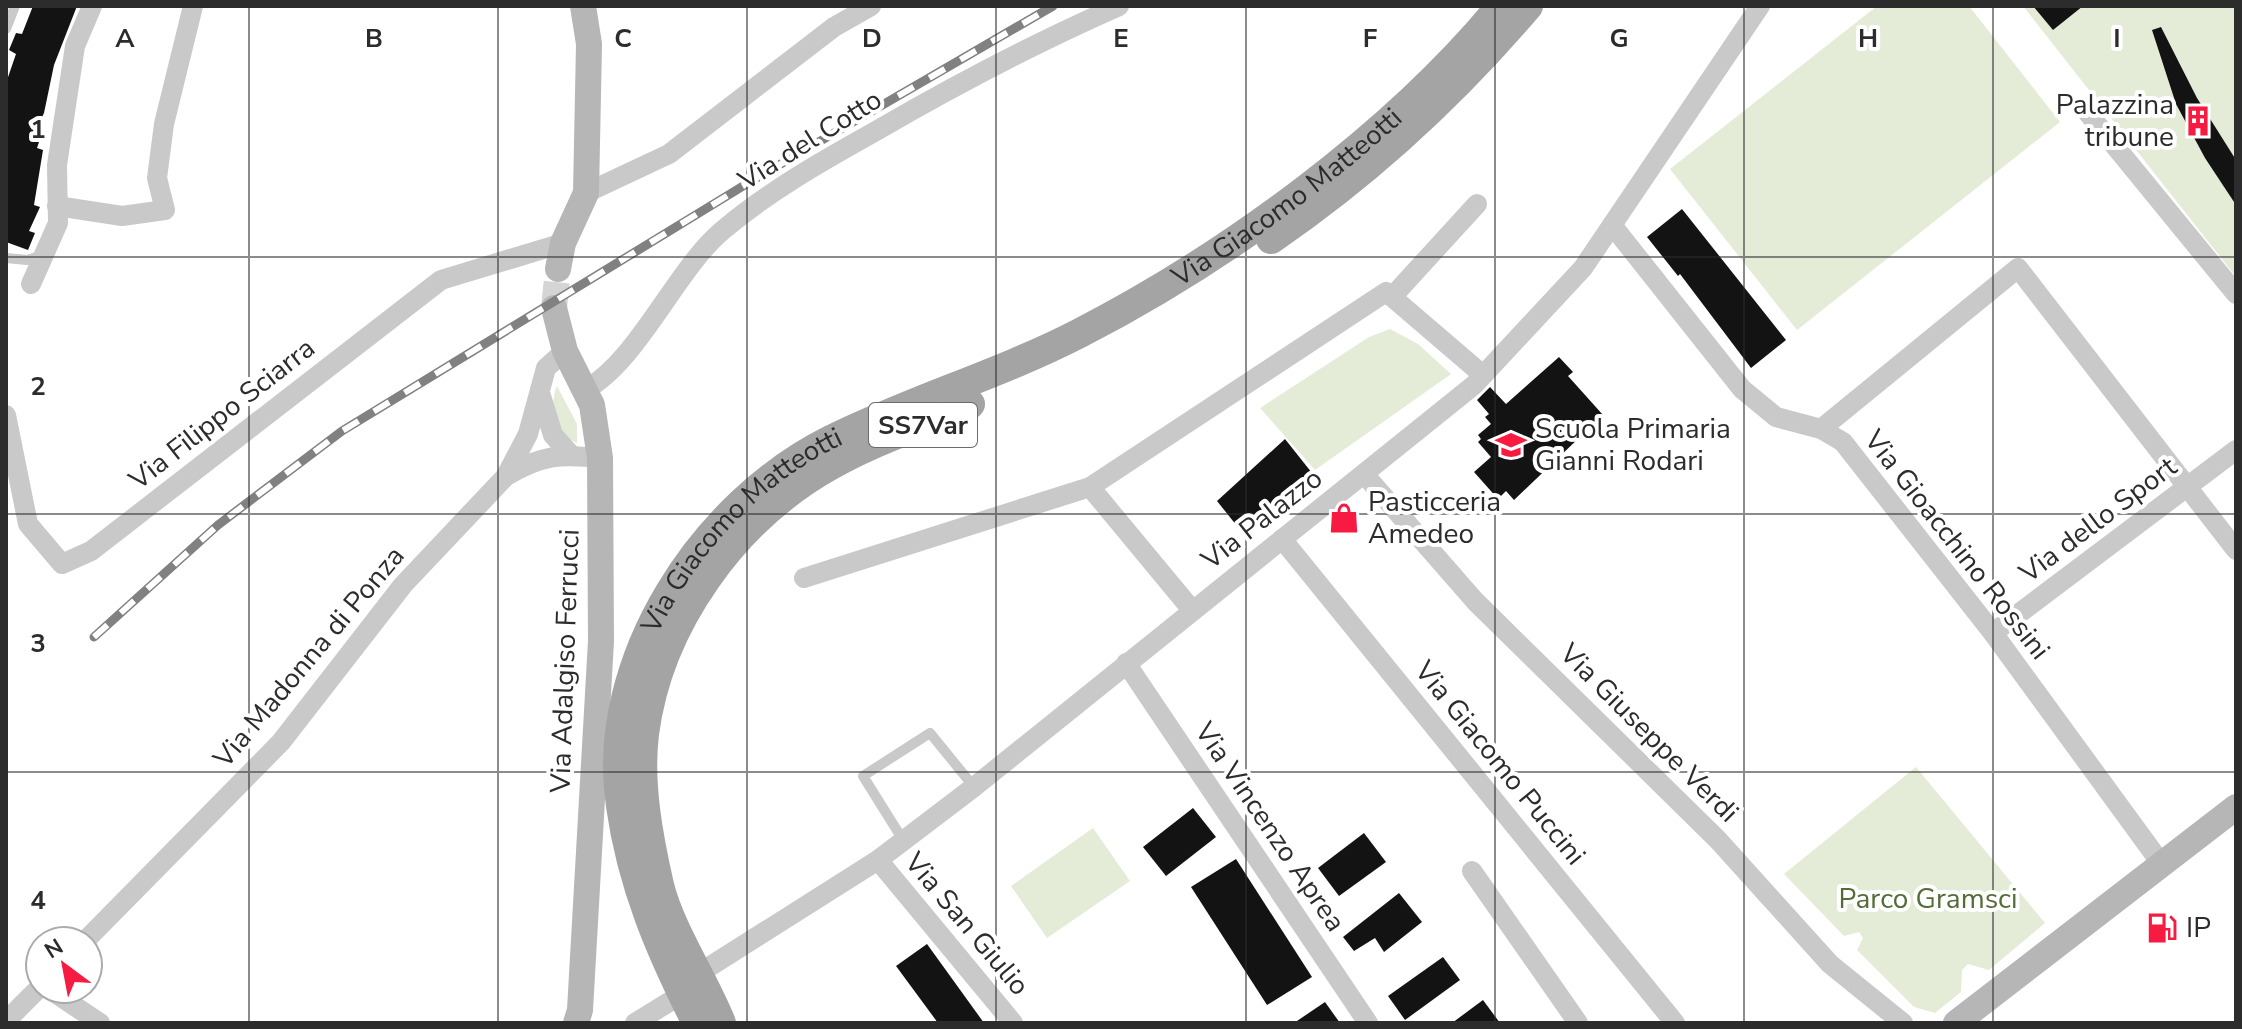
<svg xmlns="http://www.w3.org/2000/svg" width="2242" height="1029" font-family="'Nunito Sans',sans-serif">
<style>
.green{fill:#e4ecd7}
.building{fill:#131313}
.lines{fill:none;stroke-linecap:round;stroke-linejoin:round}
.secondary-tunnel{stroke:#d5d5d5;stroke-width:26;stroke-dasharray:26 13;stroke-linecap:butt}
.lane{stroke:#c9c9c9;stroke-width:10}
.street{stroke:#c9c9c9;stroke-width:20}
.secondary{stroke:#b6b6b6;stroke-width:26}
.primary{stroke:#a4a4a4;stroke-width:30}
.rail-casing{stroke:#818181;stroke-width:9}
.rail{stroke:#fff;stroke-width:6;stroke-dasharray:18;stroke-linecap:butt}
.grid{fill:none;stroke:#2c2c2c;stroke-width:2;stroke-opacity:0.55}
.labels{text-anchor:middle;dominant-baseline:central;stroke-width:8;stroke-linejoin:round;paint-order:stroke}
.shield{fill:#fff;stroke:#6b6b6b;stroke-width:2}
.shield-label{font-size:26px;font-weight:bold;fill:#2c2c2c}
.poi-label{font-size:28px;fill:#2c2c2c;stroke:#fff;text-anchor:start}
.street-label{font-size:28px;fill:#2c2c2c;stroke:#fff}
.park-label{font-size:28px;fill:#546c36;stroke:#fff}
.grid-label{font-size:26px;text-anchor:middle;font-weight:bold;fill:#2c2c2c;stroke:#fff;stroke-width:8;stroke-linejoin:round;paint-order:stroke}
</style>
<rect width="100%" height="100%" fill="#fff"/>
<g class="green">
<path d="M1877 6H1969L2060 122 1797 330 1670 169Z"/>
<path d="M2023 6H2236V277Z"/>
<path d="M1390 329 1418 344 1451 374 1315 470 1260 408 1369 337Z"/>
<path d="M557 386 577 424V443C556 435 548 405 557 386Z"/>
<path d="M1916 767 2045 923 1989 970 1968 964 1962 970 1961 992 1935 1013 1914 1007 1857 950 1863 938 1859 932 1844 936 1784 874Z"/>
<path d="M1093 828 1130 881 1047 938 1011 886Z"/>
</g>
<g class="building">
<path d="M33 6H77L54 65 44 113 33 136 40 139 37 148 43 150 34 205 40 207 29 231 35 233 28 250 6 242V83L16 54 9 50 16 33 22 34Z"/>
<path d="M2033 6H2083L2053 30Z"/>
<path d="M2161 27 2197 98 2236 160V205L2205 158 2176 104 2152 30Z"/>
<path d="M1682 209 1786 340 1751 368 1680 274 1678 276 1647 237Z"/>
<path d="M1559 357 1573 372 1568 376 1603 415 1514 500 1506 491 1498 499 1474 472 1491 457 1478 442 1481 439 1478 435 1491 424 1485 417 1489 414 1477 400 1490 387 1506 404Z"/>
<path d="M1285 439 1312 473 1241 531 1217 501Z"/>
<path d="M1193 808 1216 837 1166 876 1143 847Z"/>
<path d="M1364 833 1386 862 1339 896 1318 868Z"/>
<path d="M1236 859 1312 977 1267 1005 1191 887Z"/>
<path d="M1399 893 1422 922 1384 952 1375 938 1354 951 1343 937Z"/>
<path d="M927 944 984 1023H938L896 966Z"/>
<path d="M1443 957 1460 980 1405 1020 1388 996Z"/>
<path d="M1483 1000 1500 1023H1452Z"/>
<path d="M1325 1002 1340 1023H1294Z"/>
</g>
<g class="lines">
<path class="secondary-tunnel" d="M554 308 558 269"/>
<g class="lane">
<path d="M6 29 15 6"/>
<path d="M6 258 27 260 43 255"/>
<path d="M903 840 863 776 930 733 974 787"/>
</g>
<g class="street">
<path d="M2083 107 2236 294"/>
<path d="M586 193 669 154 834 27 871 6"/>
<path d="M57 206 122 216 165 210 157 178 164 124 193 6"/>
<path d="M1612 225 1742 389 1776 417 1821 429 1843 442 1993 633 2163 866"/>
<path d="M31 284 58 223 57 165 75 46 92 6"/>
<path d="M1392 297 1483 375"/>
<path d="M585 390C639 360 676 269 723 230 769 191 824 160 876 131 955 85 1035 43 1119 6"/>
<path d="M541 396 553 435 571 455"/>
<path d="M6 415 28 524 62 564 91 551 441 280 563 243"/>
<path d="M1821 429 2018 268 2236 550"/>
<path d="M1364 474 1475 601 1718 840 1830 964 1903 1023"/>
<path d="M506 476C542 455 559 454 600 458"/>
<path d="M1090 487 1192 610"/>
<path d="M1282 539 1675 1023"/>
<path d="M804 578 1090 487 1386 292 1392 297 1477 204"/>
<path d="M1993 633 2236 450"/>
<path d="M1126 663 1368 1023"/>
<path d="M878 860 1013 1023"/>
<path d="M1472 871 1578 1023"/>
<path d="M85 941 281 742 403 585 506 476 528 434 546 368 565 351"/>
<path d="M698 974 878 860 974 787 1474 385 1583 268 1760 6"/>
<path d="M49 989 100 1023"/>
<path d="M6 1021 40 987"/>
<path d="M635 1023 682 994"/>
</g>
<g class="secondary">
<path d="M558 269 563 243 586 193 589 44 583 6"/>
<path d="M554 308 565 351 592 405 600 458 601 641 580 1010 576 1023"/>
<path d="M1956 1023 2236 807"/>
</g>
<g class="primary">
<path d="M1271 239C1366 174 1453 94 1528 6"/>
<path id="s1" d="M697 1023C661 952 632 885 621 806 599 660 704 503 831 440 911 400 998 375 1078 334 1228 257 1394 136 1501 6"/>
<path d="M721 1023C703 978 670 930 659 885 648 837 638 783 644 734 658 624 734 519 831 465 874 440 924 425 970 404"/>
</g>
<g class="rail-casing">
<path id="rail" d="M94 637 218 525 342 431 748 183 1053 6"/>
</g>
<use href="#rail" class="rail"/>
</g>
<path class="grid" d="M249 6V1023M498 6V1023M747 6V1023M996 6V1023M1246 6V1023M1495 6V1023M1744 6V1023M1993 6V1023M6 257H2236M6 514H2236M6 772H2236"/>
<defs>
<g id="building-bare" transform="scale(2.4)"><path d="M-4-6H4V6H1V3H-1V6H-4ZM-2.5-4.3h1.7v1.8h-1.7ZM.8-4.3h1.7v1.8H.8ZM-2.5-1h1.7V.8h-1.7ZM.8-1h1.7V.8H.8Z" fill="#f71b42" stroke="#fff" stroke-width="2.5" paint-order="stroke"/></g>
<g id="school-bare" transform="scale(2.4)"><path d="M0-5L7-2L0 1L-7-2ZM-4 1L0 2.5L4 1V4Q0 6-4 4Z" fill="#f71b42" stroke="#fff" stroke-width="2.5" paint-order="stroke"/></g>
<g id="shop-bare" transform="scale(2.4)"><path d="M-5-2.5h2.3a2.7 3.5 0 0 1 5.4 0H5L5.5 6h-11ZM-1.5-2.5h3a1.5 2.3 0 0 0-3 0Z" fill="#f71b42" stroke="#fff" stroke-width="2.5" paint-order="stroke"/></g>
<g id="fuel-bare" transform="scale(2.4)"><path d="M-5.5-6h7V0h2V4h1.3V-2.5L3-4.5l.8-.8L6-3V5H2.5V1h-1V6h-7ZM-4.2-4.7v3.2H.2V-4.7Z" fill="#f71b42" stroke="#fff" stroke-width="2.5" paint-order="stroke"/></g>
</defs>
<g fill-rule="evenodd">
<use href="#building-bare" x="2198" y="121"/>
<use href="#school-bare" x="1511" y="445"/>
<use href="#shop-bare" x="1344" y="518"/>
<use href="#fuel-bare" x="2162" y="928"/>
</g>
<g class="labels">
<rect class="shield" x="869" y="403" width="108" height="44" rx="6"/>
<g class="shield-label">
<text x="923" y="425">SS7Var</text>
</g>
<g class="poi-label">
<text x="2174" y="105" text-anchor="end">Palazzina<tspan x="2174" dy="32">tribune</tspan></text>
<text x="1535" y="429">Scuola Primaria<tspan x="1535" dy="32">Gianni Rodari</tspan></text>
<text x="1368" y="502">Pasticceria<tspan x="1368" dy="32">Amedeo</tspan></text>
<text x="2186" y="928">IP</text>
</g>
<g class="street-label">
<text transform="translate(810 140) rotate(-32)">Via del Cotto</text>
<text stroke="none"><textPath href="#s1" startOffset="1198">Via Giacomo Matteotti</textPath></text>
<text transform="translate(222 414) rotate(-38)">Via Filippo Sciarra</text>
<text transform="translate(1262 519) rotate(-38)">Via Palazzo</text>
<text transform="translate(2098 520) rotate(-37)">Via dello Sport</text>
<text stroke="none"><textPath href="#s1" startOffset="550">Via Giacomo Matteotti</textPath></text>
<text transform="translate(1957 545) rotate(52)">Via Gioacchino Rossini</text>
<text transform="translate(309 657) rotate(-50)">Via Madonna di Ponza</text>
<text transform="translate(565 661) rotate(-88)">Via Adalgiso Ferrucci</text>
<text transform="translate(1649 733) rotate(45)">Via Giuseppe Verdi</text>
<text transform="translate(1500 763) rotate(51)">Via Giacomo Puccini</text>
<text transform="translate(1270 827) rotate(56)">Via Vincenzo Aprea</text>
<text transform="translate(967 924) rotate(50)">Via San Giulio</text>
</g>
<g class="park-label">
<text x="1928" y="899">Parco Gramsci</text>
</g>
</g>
<g class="grid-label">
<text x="125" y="47">A</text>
<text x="374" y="47">B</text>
<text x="623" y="47">C</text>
<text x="872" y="47">D</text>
<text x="1121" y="47">E</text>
<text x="1370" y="47">F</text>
<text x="1619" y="47">G</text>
<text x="1868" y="47">H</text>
<text x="2117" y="47">I</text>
<text x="38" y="138">1</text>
<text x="38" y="395">2</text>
<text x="38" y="652">3</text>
<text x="38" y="909">4</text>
</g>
<rect width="2242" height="1029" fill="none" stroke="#2c2c2c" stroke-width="16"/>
<g transform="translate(64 965) rotate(328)"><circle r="38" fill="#ffffff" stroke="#ababab" stroke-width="2"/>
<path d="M0-6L14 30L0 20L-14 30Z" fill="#f71b42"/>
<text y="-12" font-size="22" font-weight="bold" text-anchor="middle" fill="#2c2c2c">N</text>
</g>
</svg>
